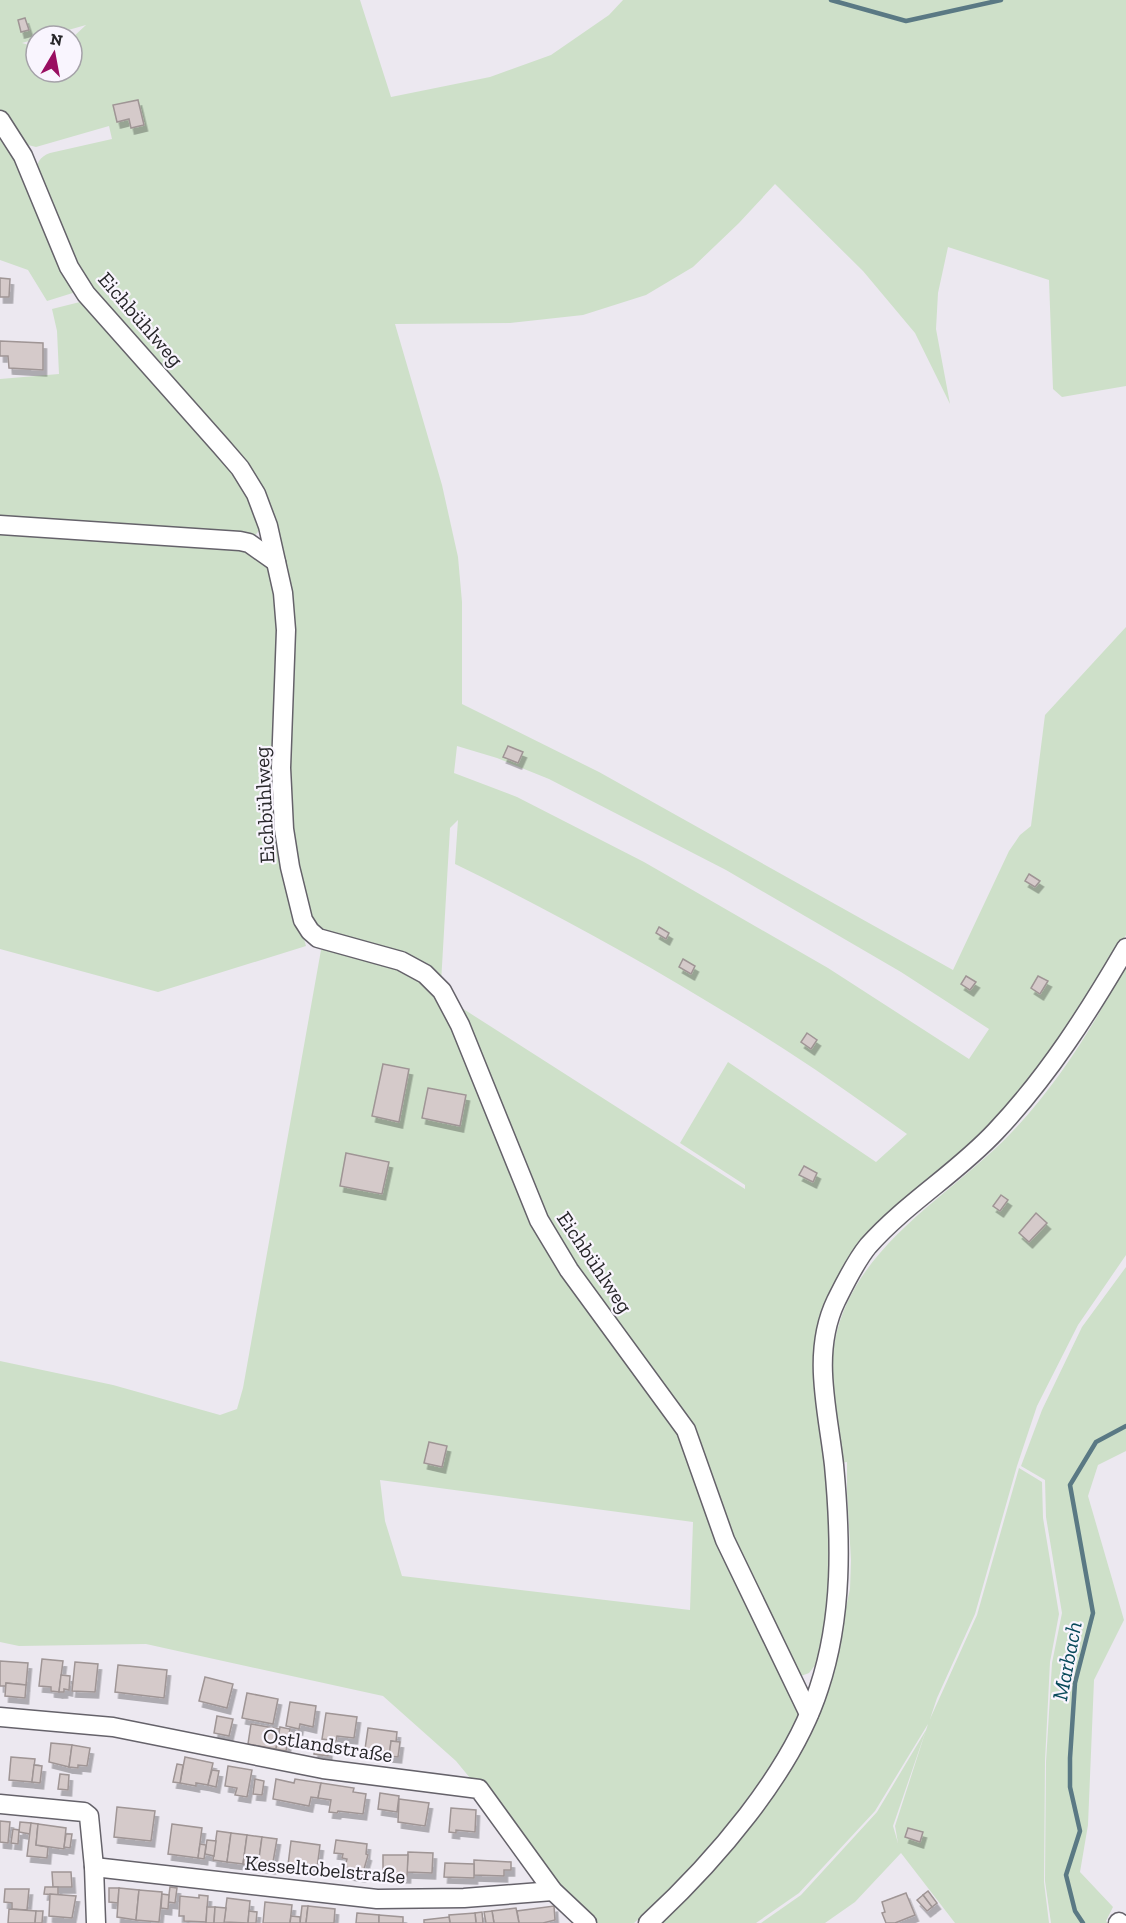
<svg xmlns="http://www.w3.org/2000/svg" width="1126" height="1923" font-family="'Zilla Slab',serif">
<style>
.green{fill:#cee0c9;fill-rule:evenodd}
.lines{fill:none;stroke-linecap:round;stroke-linejoin:round}
.stream{stroke:#5a7984;stroke-width:4.5}
.building{fill:#d5caca;stroke:#9f9595;stroke-width:1.5;filter:url(#shadow)}
.minor-casing{stroke:#65626a;stroke-width:21}
.minor{stroke:#fff;stroke-width:18}
.labels{text-anchor:middle;dominant-baseline:central;stroke-width:4.5;stroke-linejoin:round;paint-order:stroke}
.street-label{font-size:21px;fill:#272629;stroke:#f9f5fe}
.water-label{font-size:22px;font-style:italic;fill:#07495a;stroke:#f9f5fe}
</style>
<defs>
<filter id="shadow"><feDropShadow dx="3.5" dy="6" stdDeviation="0" flood-color="#0004"/></filter>
</defs>
<rect width="100%" height="100%" fill="#ece8f0"/>
<g class="green">
<path d="M0 0H360L391 97 490 77 551 55 609 15 623 0H1126V386L1062 397 1053 389 1049 280 948 247 938 293 936 329 950 404 915 333 863 271 775 184 739 223 693 267 646 295 583 315 510 323 395 324 442 485 458 557 462 602V704L599 772 953 970 1009 851 1020 835 1031 826 1045 715 1126 627V935L1080 1010 1048 1058 1011 1101 956 1158 876 1226 821 1320 831 1514V1565L827 1618 816 1664 809 1673 801 1676 794 1671 726 1522 690 1427 543 1219 454 1003 745 1189V1185L680 1143 728 1062 876 1162 907 1134C866 1105 826 1076 784 1049 678 981 568 919 455 864L458 820 450 828 441 983 324 932 315 926 309 916 287 828 289 690 265 502 96 295 74 263 35 175C37 163 39 157 50 153L112 139 109 126 36 147 24 144 0 114ZM86 25 72 38V72H36V47L22 43 36 39V36H47ZM457 746 497 758 549 779 726 870 901 972 989 1029 969 1059 828 968 644 862 517 797 454 773Z"/>
<path d="M0 129 79 291 47 301 28 270 0 260Z"/>
<path d="M84 301 249 490 261 527 255 536 250 537 0 520V379L59 374 57 331 52 309Z"/>
<path d="M0 530 218 544 259 552 277 580 289 886 306 946 158 992 0 949Z"/>
<path d="M336 948 400 964 437 991 533 1220 681 1430 803 1713 782 1753 709 1849 656 1904 634 1923H595L579 1910 456 1761 383 1696 146 1644 19 1646 0 1642V1361L113 1385 220 1415 237 1409 243 1388 321 950ZM380 1480 693 1522 690 1610 402 1576 385 1521Z"/>
<path d="M1126 964V1255L1078 1325 1037 1406 1017 1466 975 1614 937 1698 930 1719 977 1615 1019 1468 1042 1482 1043 1518 1059 1614 1050 1662 1045 1761 1044 1882 1049 1923H955L901 1853 855 1902 825 1923H761L801 1895 877 1812 926 1730 893 1826 898 1843 895 1826 928 1724 875 1811 799 1893 756 1923H661L720 1859 769 1801 817 1718 827 1694 850 1589 851 1560 847 1493V1462L841 1463C837 1423 827 1380 835 1340 854 1245 950 1197 1011 1133 1058 1084 1095 1024 1126 964Z"/>
<path d="M1126 1267V1451L1098 1465 1088 1496 1124 1620 1094 1680 1088 1825 1080 1872 1113 1907 1106 1921 1108 1923H1051L1045 1881 1046 1762 1052 1663 1062 1613 1046 1517 1045 1480 1021 1466 1042 1410 1082 1327Z"/>
</g>
<g class="lines">
<g class="stream">
<path d="M831 0 906 21 1001 0"/>
<path d="M1083 1923 1075 1911 1066 1875 1080 1831 1070 1787V1758L1075 1683 1093 1613 1070 1485 1096 1442 1126 1426"/>
</g>
</g>
<g class="building">
<path d="M25 18 29 30 21 32 18 20Z"/>
<path d="M138 100 144 125 131 128 129 119 117 122 113 105Z"/>
<path d="M0 278 10 279 9 297H0Z"/>
<path d="M0 341 43 343V370L9 368 8 356H0Z"/>
<path d="M508 746 523 752 518 763 503 757Z"/>
<path d="M1029 874 1040 881 1035 887 1025 881Z"/>
<path d="M659 927 669 933 666 939 656 933Z"/>
<path d="M683 959 695 966 691 974 679 967Z"/>
<path d="M966 976 976 982 970 990 961 984Z"/>
<path d="M1038 976 1048 981 1040 994 1031 988Z"/>
<path d="M807 1033 817 1040 811 1049 801 1042Z"/>
<path d="M383 1064 409 1069 399 1122 372 1116Z"/>
<path d="M428 1088 466 1095 460 1126 422 1118Z"/>
<path d="M346 1153 389 1162 382 1194 340 1186Z"/>
<path d="M804 1166 817 1173 813 1182 799 1175Z"/>
<path d="M1001 1195 1008 1200 1000 1211 993 1206Z"/>
<path d="M1036 1213 1047 1223 1029 1242 1019 1233Z"/>
<path d="M429 1442 447 1446 442 1467 424 1463Z"/>
<path d="M42 1659 63 1661 59 1692 51 1691V1687L39 1686Z"/>
<path d="M0 1661 28 1663 26 1685 6 1683V1686H0Z"/>
<path d="M75 1662 98 1664 95 1692 72 1691Z"/>
<path d="M118 1665 167 1670 164 1698 115 1692Z"/>
<path d="M61 1675 70 1676 69 1690 64 1689V1692H59Z"/>
<path d="M205 1677 233 1684 227 1708 199 1701Z"/>
<path d="M6 1683 26 1685 25 1698 5 1696Z"/>
<path d="M247 1693 278 1699 273 1724 242 1718Z"/>
<path d="M290 1702 316 1706 313 1727 300 1724 299 1729 286 1726Z"/>
<path d="M326 1713 357 1717 354 1738 337 1736 336 1741 322 1739Z"/>
<path d="M217 1716 233 1719 229 1736 214 1733Z"/>
<path d="M251 1724 280 1729 276 1749 248 1744Z"/>
<path d="M280 1727 290 1729 286 1751 276 1749Z"/>
<path d="M368 1728 397 1732 396 1742 391 1741 390 1752 365 1749Z"/>
<path d="M391 1741 400 1742 398 1757 389 1756Z"/>
<path d="M51 1743 72 1745 69 1767 49 1762Z"/>
<path d="M315 1744 329 1746 328 1756 314 1754Z"/>
<path d="M72 1745 90 1748 87 1766 78 1765V1768L69 1767Z"/>
<path d="M11 1757 35 1759 32 1782 9 1780Z"/>
<path d="M185 1757 213 1763 208 1785 196 1783V1786L180 1783Z"/>
<path d="M177 1764 183 1765 180 1783 173 1782Z"/>
<path d="M34 1765 42 1766 40 1783 32 1782Z"/>
<path d="M228 1766 252 1770 247 1797 235 1795 237 1788 225 1786Z"/>
<path d="M212 1770 219 1771 216 1787 208 1785Z"/>
<path d="M60 1774 69 1775 68 1790 58 1789Z"/>
<path d="M255 1779 264 1781 262 1795 253 1794Z"/>
<path d="M276 1779 294 1783 295 1779 321 1783 318 1798 311 1797 309 1806 273 1799Z"/>
<path d="M321 1783 354 1788 353 1792 366 1794 363 1814 338 1811 337 1813 329 1812 331 1800 318 1798Z"/>
<path d="M380 1793 399 1796 397 1812 378 1809Z"/>
<path d="M399 1799 429 1803 425 1826 398 1822Z"/>
<path d="M117 1807 155 1811 151 1841 114 1837Z"/>
<path d="M451 1808 476 1810 475 1832 456 1830V1833L449 1832Z"/>
<path d="M0 1821 10 1822 8 1843 0 1842Z"/>
<path d="M20 1822 31 1823 30 1834 19 1832Z"/>
<path d="M31 1823 38 1824 36 1845 48 1847 47 1858 27 1856Z"/>
<path d="M38 1824 66 1828 64 1849 36 1845Z"/>
<path d="M172 1824 202 1828 198 1858 168 1854Z"/>
<path d="M908 1828 923 1832 920 1842 905 1837Z"/>
<path d="M13 1829 19 1830 18 1844 11 1843Z"/>
<path d="M217 1831 231 1833 227 1862 213 1860Z"/>
<path d="M231 1833 247 1835 243 1864 227 1862Z"/>
<path d="M66 1834H72L70 1848 64 1847Z"/>
<path d="M247 1835 262 1837 258 1866 243 1864Z"/>
<path d="M262 1837 277 1839 272 1868 258 1866Z"/>
<path d="M207 1840 216 1841 214 1856 205 1854Z"/>
<path d="M336 1840 367 1844 366 1854 368 1855 362 1876 349 1874 350 1868 345 1867 347 1859 342 1858 343 1854 334 1853Z"/>
<path d="M291 1841 320 1845 317 1868 288 1865Z"/>
<path d="M200 1844 206 1845 204 1859 198 1858Z"/>
<path d="M408 1852 433 1853 432 1873 407 1872Z"/>
<path d="M383 1855H408L407 1877 383 1876Z"/>
<path d="M474 1860 511 1862V1870H504V1876L474 1875Z"/>
<path d="M445 1863 474 1864V1878L444 1877Z"/>
<path d="M52 1872H71L72 1887H53Z"/>
<path d="M45 1887H58V1895L44 1894Z"/>
<path d="M170 1887 177 1888 175 1903 168 1902Z"/>
<path d="M109 1888H119L118 1903 109 1902Z"/>
<path d="M119 1888 139 1890 136 1920 117 1917Z"/>
<path d="M5 1889H29L27 1910 12 1909V1903L4 1902Z"/>
<path d="M139 1890 162 1892 159 1922 136 1920Z"/>
<path d="M928 1891 937 1903 932 1907 923 1895Z"/>
<path d="M906 1893 915 1915 895 1923H886L882 1913 885 1912 882 1902Z"/>
<path d="M50 1894 76 1896 72 1918 49 1916Z"/>
<path d="M162 1894 169 1895 168 1909 161 1908Z"/>
<path d="M199 1895 208 1896 206 1922 184 1921V1916H179L180 1896 199 1898Z"/>
<path d="M923 1895 932 1907 927 1911 917 1900Z"/>
<path d="M227 1898 250 1901 248 1923 224 1922Z"/>
<path d="M265 1902 292 1905 290 1923H263Z"/>
<path d="M302 1906H308L306 1923H300Z"/>
<path d="M308 1906 335 1909 334 1923H306Z"/>
<path d="M554 1906 555 1920 543 1923H519L517 1911Z"/>
<path d="M207 1907H215L214 1923H206Z"/>
<path d="M215 1907 226 1908 224 1923H214Z"/>
<path d="M516 1908 519 1923H494L492 1911Z"/>
<path d="M9 1909 36 1911 35 1923H8Z"/>
<path d="M36 1911H43L42 1923H35Z"/>
<path d="M249 1911 257 1912 256 1923H248Z"/>
<path d="M492 1911 494 1923H486L484 1912Z"/>
<path d="M482 1912 483 1923H476L475 1913Z"/>
<path d="M357 1913 379 1915V1923H356Z"/>
<path d="M475 1913 476 1923H450L449 1915Z"/>
<path d="M379 1915 403 1917V1923H379Z"/>
<path d="M291 1916 300 1917V1923H290Z"/>
<path d="M449 1917 450 1923H424V1920Z"/>
</g>
<g class="lines">
<g class="minor-casing">
<g id="minor">
<path d="M0 120 23 156 69 267 86 294 221 446 240 468 256 494 268 526 283 593 286 630 281 768 284 829 290 867 303 920 310 931 318 938 401 961 425 974 442 991 460 1025 539 1220 569 1270 686 1430 725 1540 809 1714"/>
<path d="M0 525 240 541 249 543 276 562"/>
<path d="M0 1717 113 1727 323 1769 479 1789 553 1891 587 1923"/>
<path d="M0 1804 84 1812 89 1816 94 1867 96 1923"/>
<path d="M94 1867 377 1899 464 1898 553 1891"/>
<path d="M648 1923C713 1863 792 1773 819 1688 843 1616 841 1539 834 1465 828 1411 811 1353 836 1301 845 1283 855 1262 868 1246 906 1203 957 1173 996 1131 1048 1076 1088 1013 1126 948"/>
<path d="M1118 1923 1119 1922"/>
</g>
</g>
<use href="#minor" class="minor"/>
</g>
<g class="labels">
<g class="street-label">
<text transform="translate(141 319) rotate(49)">Eichbühlweg</text>
<text transform="translate(264 805) rotate(-93)">Eichbühlweg</text>
<text transform="translate(595 1262) rotate(56)">Eichbühlweg</text>
<text transform="translate(328 1745) rotate(9)">Ostlandstraße</text>
<text transform="translate(325 1869) rotate(5)">Kesseltobelstraße</text>
</g>
<g class="water-label">
<text transform="translate(1067 1661) rotate(-79)">Marbach</text>
</g>
</g>
<g transform="translate(54 54) rotate(10)"><circle r="28" fill="#f9f5fe" stroke="#a5a2a9" stroke-width="1.5"/>
<path d="M0-4.5L10 22L0 15L-10 22Z" fill="#990e61"/>
<text y="-9" font-size="16" font-weight="bold" text-anchor="middle" fill="#272629">N</text>
</g>
</svg>
